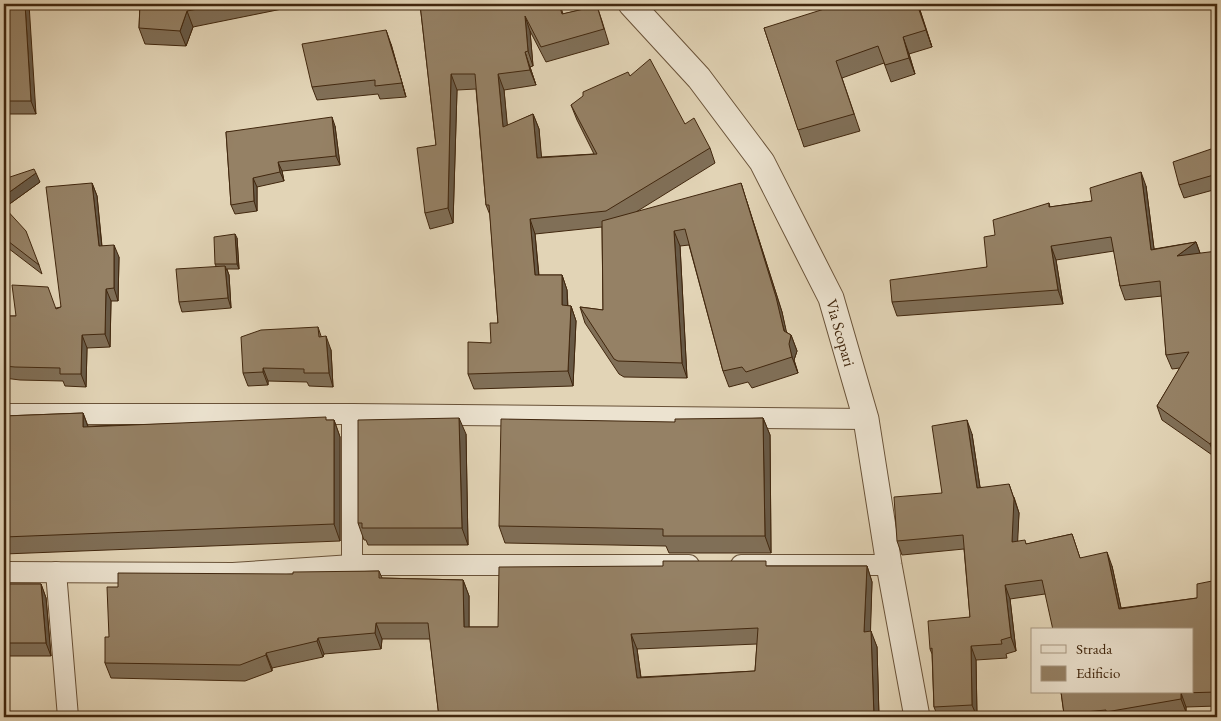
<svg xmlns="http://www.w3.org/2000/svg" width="1221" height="721" font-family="'EB Garamond',serif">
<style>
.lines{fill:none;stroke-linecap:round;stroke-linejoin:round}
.minor-casing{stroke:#695238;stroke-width:22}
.tertiary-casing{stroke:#695238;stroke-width:27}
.minor{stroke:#ece3d0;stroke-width:20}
.tertiary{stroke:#ece3d0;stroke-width:25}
.wall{fill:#806f57;stroke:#41270e;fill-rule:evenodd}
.shaded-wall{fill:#685a47;stroke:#41270e}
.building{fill:#958165;stroke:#41270e;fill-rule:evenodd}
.labels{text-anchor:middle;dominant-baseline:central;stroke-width:4.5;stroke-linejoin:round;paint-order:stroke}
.street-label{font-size:16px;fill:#41270e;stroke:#ece3d0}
</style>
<rect width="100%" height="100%" fill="#e2d4b6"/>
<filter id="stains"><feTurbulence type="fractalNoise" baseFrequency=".004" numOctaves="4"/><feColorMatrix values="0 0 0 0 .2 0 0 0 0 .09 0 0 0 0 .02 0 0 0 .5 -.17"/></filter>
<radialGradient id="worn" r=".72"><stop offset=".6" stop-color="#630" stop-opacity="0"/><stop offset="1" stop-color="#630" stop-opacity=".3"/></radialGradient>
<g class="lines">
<g class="minor-casing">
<g id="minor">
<path d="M4 414H352L866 419"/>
<path d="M352 414V565"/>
<path d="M741 565H889"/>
<path d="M4 572 233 573 352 565H689"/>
<path d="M56 572 68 717"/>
</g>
</g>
<g class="tertiary-casing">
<g id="tertiary">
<path id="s1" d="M631 4 699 78 762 162 831 298 866 419 889 565 917 717"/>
</g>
</g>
<use href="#minor" class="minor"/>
<use href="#tertiary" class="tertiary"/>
</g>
<g class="wall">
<path d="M4 4 36 114H4Z"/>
<path d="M140 4H281L282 9 193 27 186 46 145 44 139 28Z"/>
<path d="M420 4H560L563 14 597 6 602 21 609 44 546 62 530 31 533 66 530 67 536 85 504 90 507 126 533 114 539 129 541 157 594 154 577 120 571 105 630 76 685 124 710 148 715 163 636 212 746 199 782 312 786 332 791 335 797 351 794 360 798 373 752 388 748 382 729 387 723 371 689 245 680 246 687 378 624 377 619 374 585 323 580 307 603 310 602 227 535 234 539 275H562L567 290 568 306H571L576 321 573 386 474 389 468 374 491 343 498 323 490 215 486 205 476 89 457 90 453 223 430 229 425 213 436 145Z"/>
<path d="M918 4 932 47 909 54 915 74 891 82 884 63 842 78 860 131 804 147 764 28Z"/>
<path d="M391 44 406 97 380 99 378 94 317 100 312 87Z"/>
<path d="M335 126 340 165 282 171 284 181 257 187V211L235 214 231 205 226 132Z"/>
<path d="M1217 147V189L1184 198 1179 185Z"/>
<path d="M4 179 40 182 4 208 39 265 42 274 4 245Z"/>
<path d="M92 183 97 196 102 246 119 257 118 301H111L110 347 87 348 86 387 65 386 63 381 20 380 4 378V316H16L61 307Z"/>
<path d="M1146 186 1154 249 1196 242 1200 253 1215 457 1162 420 1157 406 1180 368 1172 369 1166 355 1162 296 1125 300 1120 286 1114 251 1056 260 1063 304 897 316 892 302 987 267 995 235 1049 203 1050 207 1092 201Z"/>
<path d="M237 238 239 269H227L229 275 231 308 182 312 179 302 216 266 215 264Z"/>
<path d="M318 327 321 336 331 350 333 387 309 386 307 382 268 381V385L248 386 243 373Z"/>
<path d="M83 413 88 426 334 420 340 437V541L4 554V416Z"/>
<path d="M763 418 770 435 771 553H669L666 546 505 543 499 526 675 422Z"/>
<path d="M466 434 468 545H368L366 540H364L358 523Z"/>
<path d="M972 434 980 487 1014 497 1019 513 1017 541 1027 544 1072 534 1080 558 1112 566 1121 608 1197 598 1217 580V706L1186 707V712L1158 717H1065L1064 714 1061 692H1192L1045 594 1010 599 1016 651 1006 654 1007 658 976 660 977 717H938L934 707 932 654 930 649 970 617 964 549 902 555 897 541 942 493Z"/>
<path d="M767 566H867L872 582 870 631 877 647 879 717H439L430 639H382L381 649 324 654 323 657 272 668V671L245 681 111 678 105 663 118 587 293 574 379 571 382 578 463 580 469 596V627H498ZM757 644 755 671 641 677 637 649Z"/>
<path d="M4 584H41L46 598 51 656H4Z"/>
</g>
<g class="shaded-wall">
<path d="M25 4H29L36 114 31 101Z"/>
<path d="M917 4H918L932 47 926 30Z"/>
<path d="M187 11 193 27 186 46 180 31Z"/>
<path d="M525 16 530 31 533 66 528 51Z"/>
<path d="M386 30 391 44 406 97 402 83Z"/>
<path d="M903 37 909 54 915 74 909 58Z"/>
<path d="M525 52 536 85 530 70Z"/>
<path d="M451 74 457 90 453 223 448 208Z"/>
<path d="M498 74 504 90 509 142 503 127Z"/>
<path d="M533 114 539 129 543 173 537 158Z"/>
<path d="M332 117 335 126 340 165 336 156Z"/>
<path d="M278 162 282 171 284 181 280 172Z"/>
<path d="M1141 172 1146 186 1156 264 1151 250Z"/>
<path d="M36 173 40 182 4 208V196Z"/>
<path d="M253 178 257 187V211L254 201Z"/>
<path d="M92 183 97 196 103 259 99 246Z"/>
<path d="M741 183 746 199 782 312 789 343 791 335 797 351 794 360 798 373 792 357Z"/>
<path d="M530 219 535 234 540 290 535 275Z"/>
<path d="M674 231 680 246 687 378 682 363Z"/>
<path d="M235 234 237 238 239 269 237 264Z"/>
<path d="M1196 242 1201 256H1177Z"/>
<path d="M114 245 119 257 118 301 114 288Z"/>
<path d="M1051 246 1056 260 1063 304 1058 290Z"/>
<path d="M225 266 229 275 231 308 228 298Z"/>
<path d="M562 275 567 290 568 320 562 305Z"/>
<path d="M106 289 111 301 110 347 105 334Z"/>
<path d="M571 306 576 321 573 386 568 371Z"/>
<path d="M82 335 87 348 86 387 81 374Z"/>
<path d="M326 336 331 350 333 387 329 373Z"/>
<path d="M263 368 268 381V385L263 372Z"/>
<path d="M83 413 89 430 83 427Z"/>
<path d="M459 418 466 434 468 545 462 528Z"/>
<path d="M763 418 770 435 771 553 765 536Z"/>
<path d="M334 420 340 437V541L334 524Z"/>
<path d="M967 420 972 434 982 501 977 488Z"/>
<path d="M1217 435V455L1215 457 1210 444Z"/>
<path d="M1009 484 1019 513 1017 556 1012 542Z"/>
<path d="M1107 552 1112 566 1124 622 1119 609Z"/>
<path d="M867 566 872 582 870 648 864 632Z"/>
<path d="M463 580 469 596V643L464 627Z"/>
<path d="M41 584 46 598 51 656 46 643Z"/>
<path d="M1005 585 1010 599 1016 651 1011 637Z"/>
<path d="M376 623 382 639 381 649 375 633Z"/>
<path d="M871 631 877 647 879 717H874Z"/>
<path d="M631 634 637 649 643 694 637 678Z"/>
<path d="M318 638 324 654 323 657 317 641Z"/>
<path d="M971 646 976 660 977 717 972 705Z"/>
<path d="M266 653 272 668V671L266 655Z"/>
<path d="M1181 693 1186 707V712L1181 699Z"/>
</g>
<g class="building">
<path d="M4 4H25L31 101H4Z"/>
<path d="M140 4H224L187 11 180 31 139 28Z"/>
<path d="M420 4H559L562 14 597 6 604 29 541 47 525 16 528 51 525 52 530 70 498 74 503 127 533 114 537 158 597 154 571 105 583 96V92L628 72 630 76 650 59 685 124 694 118 710 148 606 211 530 219 535 275H562V305L571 306 568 371 468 374V342L491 343 490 323H498L489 205H486L475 74H451L448 208 425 213 417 148 436 145Z"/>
<path d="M840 4H917L926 30 903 37 909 58 885 65 878 46 836 61 854 114 798 130 764 28Z"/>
<path d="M386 30 402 83 375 86V80L312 87 302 44Z"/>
<path d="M332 117 336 156 278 162 280 172 253 178 254 201 231 205 226 132Z"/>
<path d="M1217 147V174L1179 185 1173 162Z"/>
<path d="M34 169 36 173 4 196V179Z"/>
<path d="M1141 172 1151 250 1196 242 1177 256 1217 251V435L1210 444 1157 406 1189 352 1166 355 1160 281 1120 286 1111 237 1051 246 1058 290 892 302 890 280 987 267 984 237 995 235 993 220 1049 203V207L1092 201 1090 188Z"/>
<path d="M92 183 99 246 114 245V288L106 289 105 334 82 335 81 374H60V368L15 367 4 366V316H16L12 285 48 287 56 309 61 307 46 187Z"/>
<path d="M741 183 776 297 784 331 791 335 789 344 792 357 746 372 742 367 723 371 685 229 674 231 682 363 618 361 614 359 580 307 603 310 602 221Z"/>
<path d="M4 207 26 231 39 265 4 238Z"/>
<path d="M235 234 237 264H215L214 237Z"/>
<path d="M225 266 228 298 179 302 176 269Z"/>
<path d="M318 327 319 337 326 336 329 373H304V369L263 368V372L243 373 241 337 261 330Z"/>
<path d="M83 413V427L326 417V420H334V524L4 537V416Z"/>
<path d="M459 418 462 528H362V523H358V420Z"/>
<path d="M763 418 765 536H663V529L499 526 501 419 675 422V419Z"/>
<path d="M967 420 977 488 1009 484 1014 499 1012 542 1025 540 1026 544 1072 534 1080 558 1107 552 1119 609 1197 598V584L1217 580V692L1181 693V699L1106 712V710L1064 714 1061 692H1192V630H1053L1042 580 1005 585 1011 637 1001 640 1002 644 971 646 972 705 934 707 932 648 930 649 928 621 970 617 963 535 897 541 894 497 942 493 932 426Z"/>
<path d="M663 561H766V566H867L864 632 871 631 874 717H801V715L767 717H439L428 623H376L375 633 318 638 317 641 266 653V655L240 665 105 663V637H109L107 587H118V573L293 574V572L379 571V578L463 580 464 627H498L499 567 663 566ZM758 628 755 671 637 678 631 634Z"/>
<path d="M4 584H41L46 643H4Z"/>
</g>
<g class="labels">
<g class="street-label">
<text stroke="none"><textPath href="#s1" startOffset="394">Via Scopari</textPath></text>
</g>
</g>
<rect width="1221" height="721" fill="none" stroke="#e2d4b6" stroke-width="20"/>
<rect x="5" y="5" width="1211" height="711" fill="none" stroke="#41270e" stroke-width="2.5"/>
<rect x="10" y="10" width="1201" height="701" fill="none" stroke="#41270e"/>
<rect x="1031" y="628" width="162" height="65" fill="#ece3d0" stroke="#a89882"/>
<rect x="1041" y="645" width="25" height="8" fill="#ece3d0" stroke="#a89882"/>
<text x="1076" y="654" font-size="15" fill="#41270e">Strada</text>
<rect x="1041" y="666" width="25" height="15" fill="#958165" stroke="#a89882"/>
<text x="1076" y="678" font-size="15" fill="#41270e">Edificio</text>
<rect width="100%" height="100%" filter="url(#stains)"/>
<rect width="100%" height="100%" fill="url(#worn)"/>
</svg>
